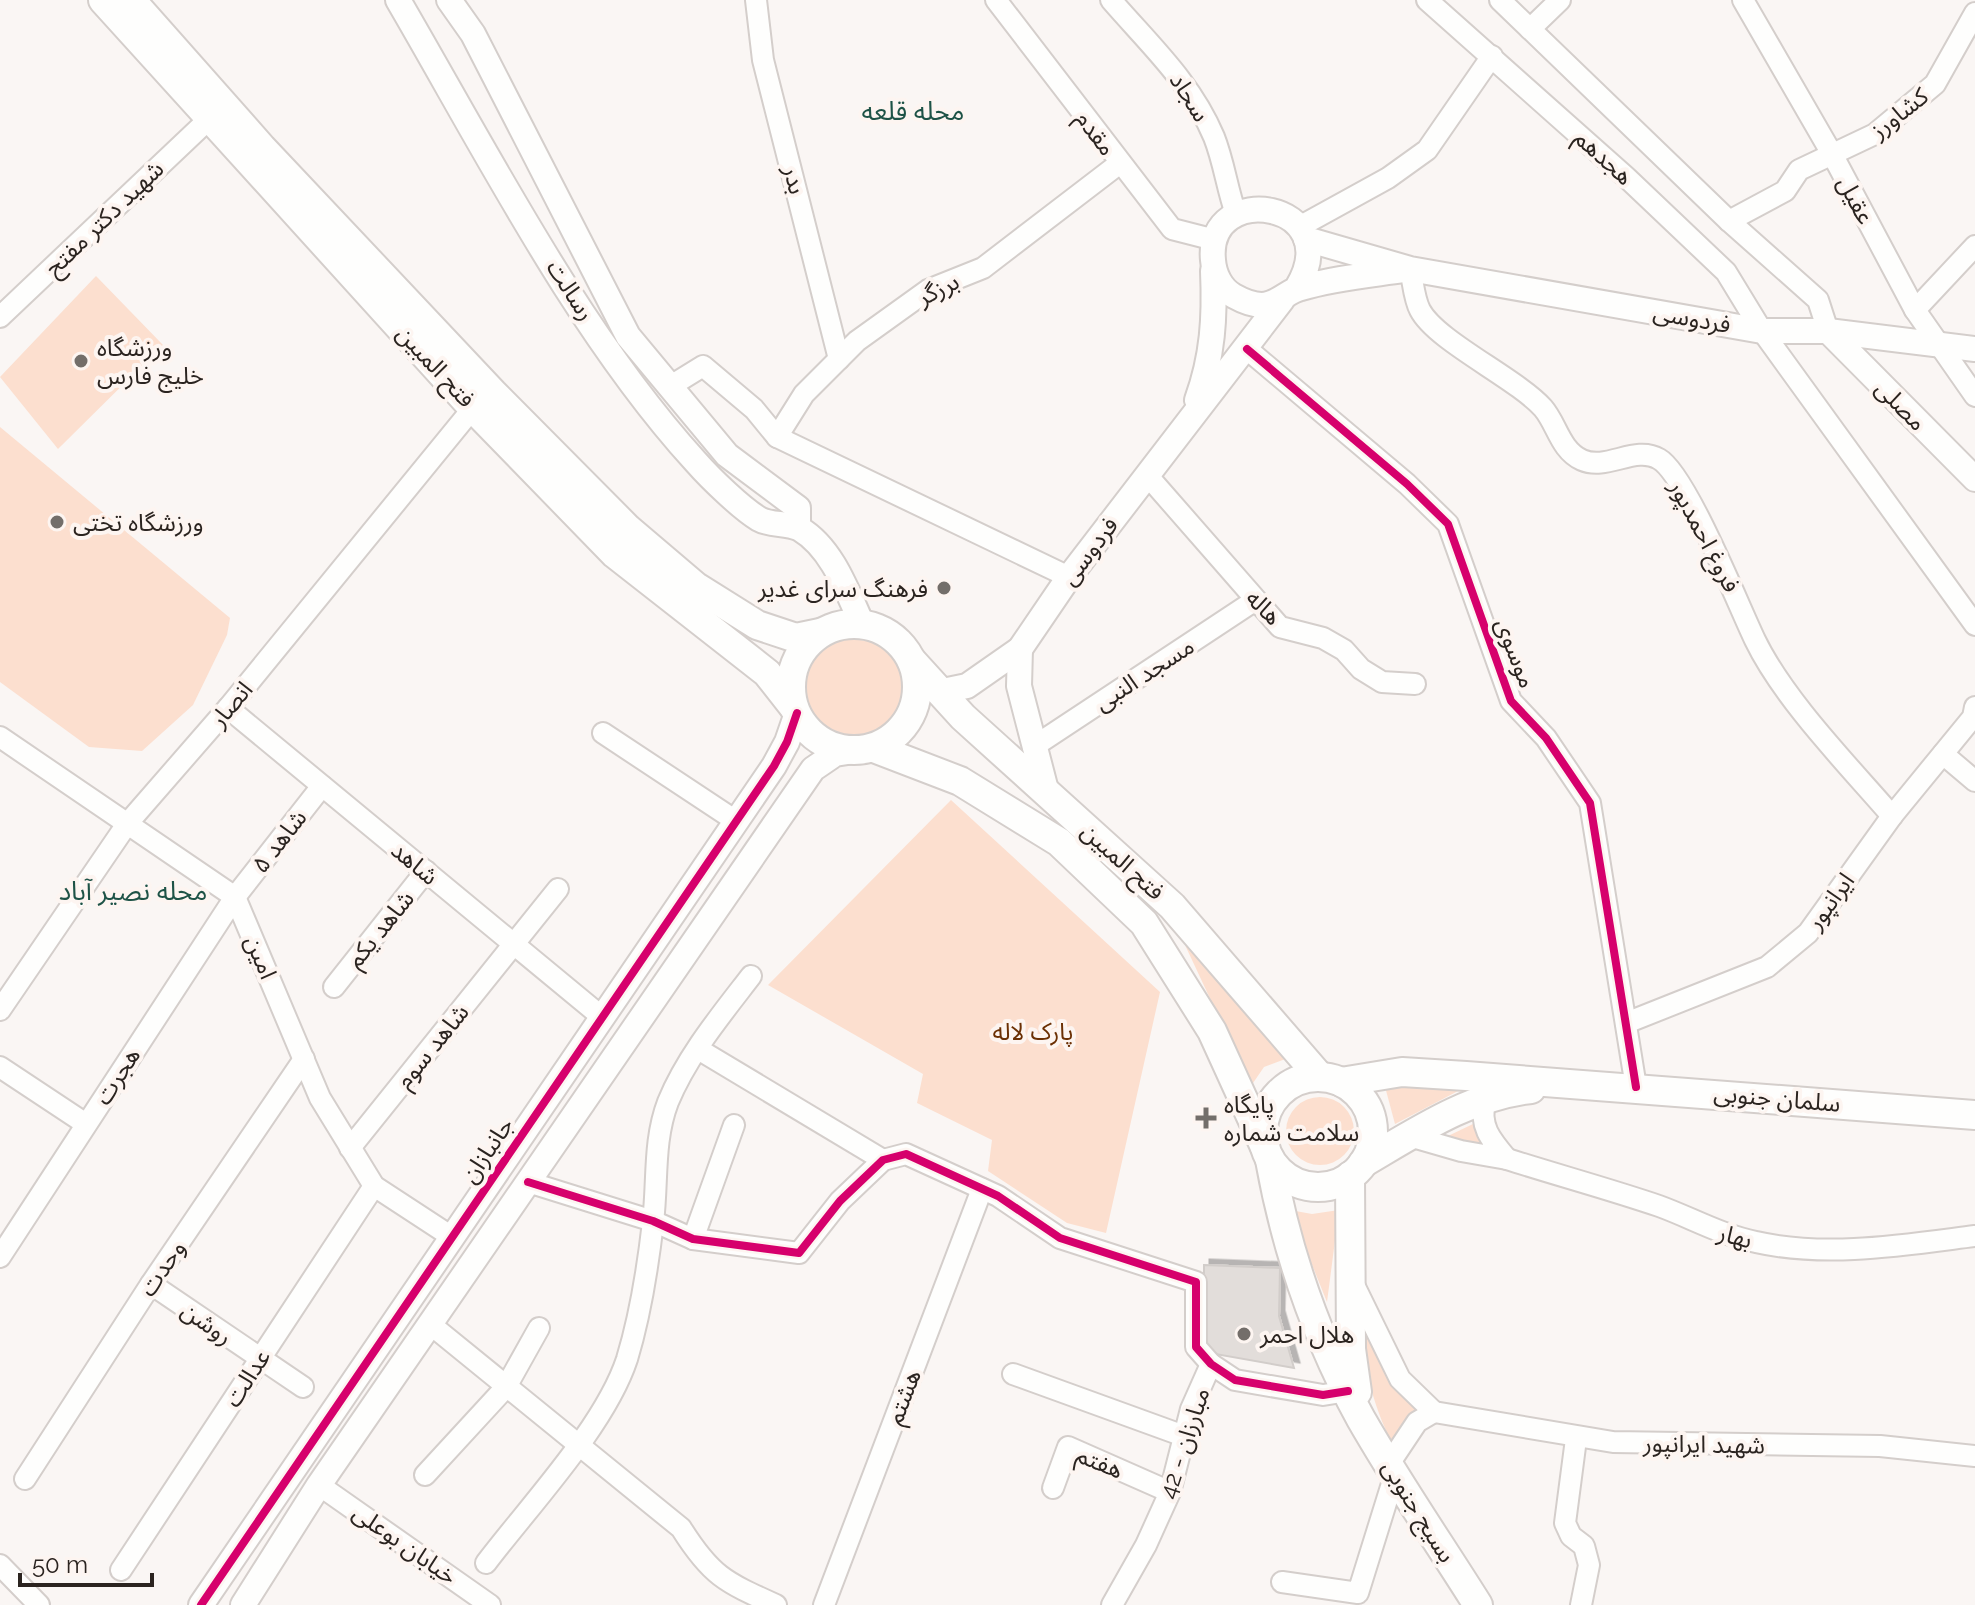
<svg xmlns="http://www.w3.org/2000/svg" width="1975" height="1605" font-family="Raleway,'Noto Sans Arabic',sans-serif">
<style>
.green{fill:#fcdfcf}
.building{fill:#e2ddda;stroke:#d2cdca;stroke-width:2;filter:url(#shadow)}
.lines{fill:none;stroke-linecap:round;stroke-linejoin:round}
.minor-casing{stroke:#d4cecb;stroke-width:24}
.tertiary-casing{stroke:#d4cecb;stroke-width:28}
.secondary-casing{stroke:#d4cecb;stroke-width:32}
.minor{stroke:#fefefd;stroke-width:20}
.tertiary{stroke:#fefefd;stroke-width:24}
.secondary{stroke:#fefefd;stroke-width:28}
.cycleway-casing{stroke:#fdf5f1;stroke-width:13}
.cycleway{stroke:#d6006c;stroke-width:8}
.poi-dot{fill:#736e6a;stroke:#fdf5f1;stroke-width:3}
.labels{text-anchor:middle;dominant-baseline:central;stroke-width:8;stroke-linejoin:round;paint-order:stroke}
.street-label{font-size:24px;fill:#2b2420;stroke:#fdf5f1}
.poi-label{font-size:24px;fill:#2b2420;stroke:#fdf5f1;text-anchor:start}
.park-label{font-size:24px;fill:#6b3004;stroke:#fdf5f1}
.neighbourhood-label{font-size:26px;fill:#1e5347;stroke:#fdf5f1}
</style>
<defs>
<filter id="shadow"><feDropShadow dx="5.5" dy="-5.5" stdDeviation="0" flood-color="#0004"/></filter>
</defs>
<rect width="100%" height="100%" fill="#faf6f4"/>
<g class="green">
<path d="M96 276 163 345 58 449 0 377Z"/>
<path d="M0 427 230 618 227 635 193 705 142 751 89 747 0 682Z"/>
<path d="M843 638 876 642 902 668 907 690 896 713 877 734 848 741 833 739 806 715 804 683 817 651Z"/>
<path d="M951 800 1160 992 1106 1233 1067 1223 988 1171 992 1140 917 1103 923 1074 768 985Z"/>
<path d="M1185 945 1288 1058 1264 1067 1251 1086Z"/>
<path d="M1384 1083 1458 1091 1395 1124Z"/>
<circle cx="1320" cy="1131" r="34"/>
<path d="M1473 1124 1483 1150 1448 1136Z"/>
<path d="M1290 1210 1312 1214 1339 1210 1327 1302Z"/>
<path d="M1361 1320C1374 1358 1391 1383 1419 1410L1392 1443C1372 1403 1363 1365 1361 1320Z"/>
</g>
<path class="building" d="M1204 1265 1280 1268 1279 1316 1294 1368 1204 1352Z"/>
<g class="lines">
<g class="minor-casing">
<g id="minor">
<path d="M756 0 763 60 839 359"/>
<path d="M996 0 1172 229 1215 240"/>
<path d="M1111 0C1149 44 1191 82 1214 137 1224 162 1227 189 1236 214"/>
<path d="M1427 0 1626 177 1726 272 1762 331 1975 625"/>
<path d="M1500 0 1729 221 1818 300 1828 331"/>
<path d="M1743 0 1832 154 1915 310 1975 396"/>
<path d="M1530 29 1560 0"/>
<path d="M1729 221 1785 191 1799 170 1875 134 1935 84 1975 13"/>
<path d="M1299 227 1388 178 1427 150 1492 56"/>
<path d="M1410 269C1413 281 1414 299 1420 310 1436 341 1516 378 1543 408 1557 424 1560 450 1582 460 1607 471 1635 445 1659 459 1686 474 1739 607 1755 640 1784 700 1848 765 1892 816"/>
<path d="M1915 310 1975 246"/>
<path d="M0 317 209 119"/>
<path d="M1247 349 1407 484 1448 524 1511 701 1546 738 1590 803 1636 1087"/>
<path d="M669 387 703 366 754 409 777 437 1069 577"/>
<path d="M777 437 804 394 857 341 928 290 983 268 1120 163"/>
<path d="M1147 475 1280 627 1323 638 1344 650 1361 669 1382 682 1415 684"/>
<path d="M228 708 602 1017"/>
<path d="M603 733 736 821"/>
<path d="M0 737 235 897 320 1098 374 1186 452 1237"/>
<path d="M1033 747 1254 601"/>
<path d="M1943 754 1975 781"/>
<path d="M334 987 426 871"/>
<path d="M0 1010 127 824 228 708 473 408"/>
<path d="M1626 1023 1767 967 1808 933 1892 816 1973 717 1975 707"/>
<path d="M698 1049 883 1160"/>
<path d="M0 1067 86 1124"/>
<path d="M1409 1136 1461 1151 1507 1159C1490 1139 1479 1126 1485 1100"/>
<path d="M350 1148 558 889"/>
<path d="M1507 1159C1557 1175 1609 1189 1659 1206 1692 1218 1721 1235 1756 1242 1827 1258 1904 1245 1975 1236"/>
<path d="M528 1182 653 1221 693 1239 799 1253 840 1201 883 1160 906 1154 998 1196 1060 1238 1196 1282V1347L1211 1364 1235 1380 1323 1395 1348 1391"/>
<path d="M693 1239 734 1125"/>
<path d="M0 1257 235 897 322 786"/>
<path d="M151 1284 303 1387"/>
<path d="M1354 1285 1400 1379 1434 1412"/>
<path d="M430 1324 681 1528C711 1576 725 1582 776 1605"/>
<path d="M1013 1374 1184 1436"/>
<path d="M1434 1412 1613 1442 1880 1446 1975 1456"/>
<path d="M1576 1439 1565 1523 1571 1536 1584 1546 1589 1565 1581 1605"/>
<path d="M1389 1464 1417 1422 1434 1412"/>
<path d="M425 1475 506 1387 539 1328"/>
<path d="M25 1479 151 1284 304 1059"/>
<path d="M319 1485 490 1605"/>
<path d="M1053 1488 1068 1447 1170 1492"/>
<path d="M486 1563C530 1505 605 1426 627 1359 640 1316 648 1266 653 1222 658 1182 653 1141 668 1102 687 1056 721 1015 751 976"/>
<path d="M0 1565 39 1605"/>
<path d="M121 1570 374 1186"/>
<path d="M1282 1582 1358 1593 1395 1474"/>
<path d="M824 1605 982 1189"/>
<path d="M1112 1605 1146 1545 1170 1492 1191 1409 1211 1364"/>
</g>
</g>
<g class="tertiary-casing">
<g id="tertiary">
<path d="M398 0C486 151 579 334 696 462 711 479 741 508 759 519 771 526 788 522 800 529 832 548 847 591 862 624"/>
<path d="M449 0 473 34 628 336 727 455 798 508V527"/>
<path d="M1306 239 1410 269 1762 331H1828L1975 349"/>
<path d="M1297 288C1349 201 1205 179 1213 260 1214 274 1221 289 1234 296 1243 301 1252 305 1262 305 1279 304 1287 291 1301 288 1334 278 1370 275 1404 270"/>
<path d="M1828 331 1975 479"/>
<path d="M1197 400C1213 356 1215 317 1213 271"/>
<path d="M1020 649 1019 686 1046 790"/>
<path d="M938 692 967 686 1020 649 1069 577 1282 300"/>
<path d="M201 1605 774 766 787 742 797 713"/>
<path d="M243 1605 319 1485 813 769 835 754 854 751"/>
</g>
</g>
<g class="secondary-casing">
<g id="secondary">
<path d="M103 0 473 408 615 554 767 673 793 706"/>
<path d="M131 0 262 148 493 393 628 529 695 586 757 625 796 638 820 633"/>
<circle cx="854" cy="687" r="63"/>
<path d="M912 661 963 717 1172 906 1319 1076"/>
<path d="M874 748 960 781 1059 842 1144 923 1212 1031 1264 1145"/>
<circle cx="1318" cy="1132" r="55"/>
<path d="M1341 1082 1402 1072 1466 1076 1975 1115"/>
<path d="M1270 1160C1286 1249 1317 1339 1361 1419 1397 1482 1439 1543 1478 1605"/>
<path d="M1363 1163C1416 1132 1469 1096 1531 1089"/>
<path d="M1350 1176 1351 1349 1357 1392"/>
</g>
</g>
<use href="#minor" class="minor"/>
<use href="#tertiary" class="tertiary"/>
<use href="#secondary" class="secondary"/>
<g class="cycleway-casing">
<g id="cycleway">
<path d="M1247 349 1407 484 1448 524 1511 701 1546 738 1590 803 1636 1087"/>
<path d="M528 1182 653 1221 693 1239 799 1253 840 1201 883 1160 906 1154 998 1196 1060 1238 1196 1282V1347L1211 1364 1235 1380 1323 1395 1348 1391"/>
<path d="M201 1605 774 766 787 742 797 713"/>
</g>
</g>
<use href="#cycleway" class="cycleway"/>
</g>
<g class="poi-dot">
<circle cx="81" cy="361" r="8"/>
<circle cx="57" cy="522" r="8"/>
<circle cx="944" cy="588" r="8"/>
<path d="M1202 1106h8v8h8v8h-8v8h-8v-8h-8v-8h8z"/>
<circle cx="1244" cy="1334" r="8"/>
</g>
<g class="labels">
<g class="street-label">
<text transform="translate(1190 97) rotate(58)">سجاد</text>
<text transform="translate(1899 113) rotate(-38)">کشاورز</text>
<text transform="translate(1096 133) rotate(53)">مقدم</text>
<text transform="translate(1604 157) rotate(42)">هجدهم</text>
<text transform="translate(795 180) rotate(77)">بدر</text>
<text transform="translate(1856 200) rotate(62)">عقیل</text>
<text transform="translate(104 218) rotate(-44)">شهید دکتر مفتح</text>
<text transform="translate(938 289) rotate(-27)">برزگر</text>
<text transform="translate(571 290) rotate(57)">رسالت</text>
<text transform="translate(1692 318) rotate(10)">فردوسی</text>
<text transform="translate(436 366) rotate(47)">فتح المبین</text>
<text transform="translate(1901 405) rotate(45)">مصلی</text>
<text transform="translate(1705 536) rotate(62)">فروغ احمدپور</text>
<text transform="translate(1089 551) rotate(-53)">فردوسی</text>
<text transform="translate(1264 607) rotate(44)">هاله</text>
<text transform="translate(1516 653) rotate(69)">موسوی</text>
<text transform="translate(1144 674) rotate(-33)">مسجد النبی</text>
<text transform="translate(231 704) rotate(-50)">انصار</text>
<text transform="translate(279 841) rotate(-52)">شاهد ۵</text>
<text transform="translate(1123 861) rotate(42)">فتح المبین</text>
<text transform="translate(415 863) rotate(40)">شاهد</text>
<text transform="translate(1830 901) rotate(-54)">ایرانپور</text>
<text transform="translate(380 929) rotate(-51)">شاهد یکم</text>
<text transform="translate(261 957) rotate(67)">امین</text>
<text transform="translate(432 1046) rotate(-51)">شاهد سوم</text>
<text transform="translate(117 1076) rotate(-57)">هجرت</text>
<text transform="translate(1777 1098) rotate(5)">سلمان جنوبی</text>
<text transform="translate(487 1150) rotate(-56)">جانبازان</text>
<text transform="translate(1735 1236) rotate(15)">بهار</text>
<text transform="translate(162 1268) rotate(-56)">وحدت</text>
<text transform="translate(207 1323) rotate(35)">روشن</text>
<text transform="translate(247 1378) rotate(-57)">عدالت</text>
<text transform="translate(903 1397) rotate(-69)">هشتم</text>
<text transform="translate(1184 1443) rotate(-72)">مبارزان - 42</text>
<text transform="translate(1704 1444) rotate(1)">شهید ایرانپور</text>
<text transform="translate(1100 1462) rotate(22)">هفتم</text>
<text transform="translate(1419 1511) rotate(58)">بسیج جنوبی</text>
<text transform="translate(405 1544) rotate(35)">خیابان بوعلی</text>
</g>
<g class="poi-label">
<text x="97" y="347">ورزشگاه<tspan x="97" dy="28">خلیج فارس</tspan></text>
<text x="73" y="522">ورزشگاه تختی</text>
<text x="928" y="588" text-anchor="end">فرهنگ سرای غدیر</text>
<text x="1224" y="1104">پایگاه<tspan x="1224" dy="28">سلامت شماره</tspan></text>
<text x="1260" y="1334">هلال احمر</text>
</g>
<g class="park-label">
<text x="1033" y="1031">پارک لاله</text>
</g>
<g class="neighbourhood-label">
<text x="913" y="111">محله قلعه</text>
<text x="133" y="891">محله نصیر آباد</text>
</g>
</g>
<path d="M20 1573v12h132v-12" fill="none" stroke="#2b2420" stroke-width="4"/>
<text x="32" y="1573" font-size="24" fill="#2b2420" stroke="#fdf5f1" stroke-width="6" paint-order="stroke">50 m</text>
</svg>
